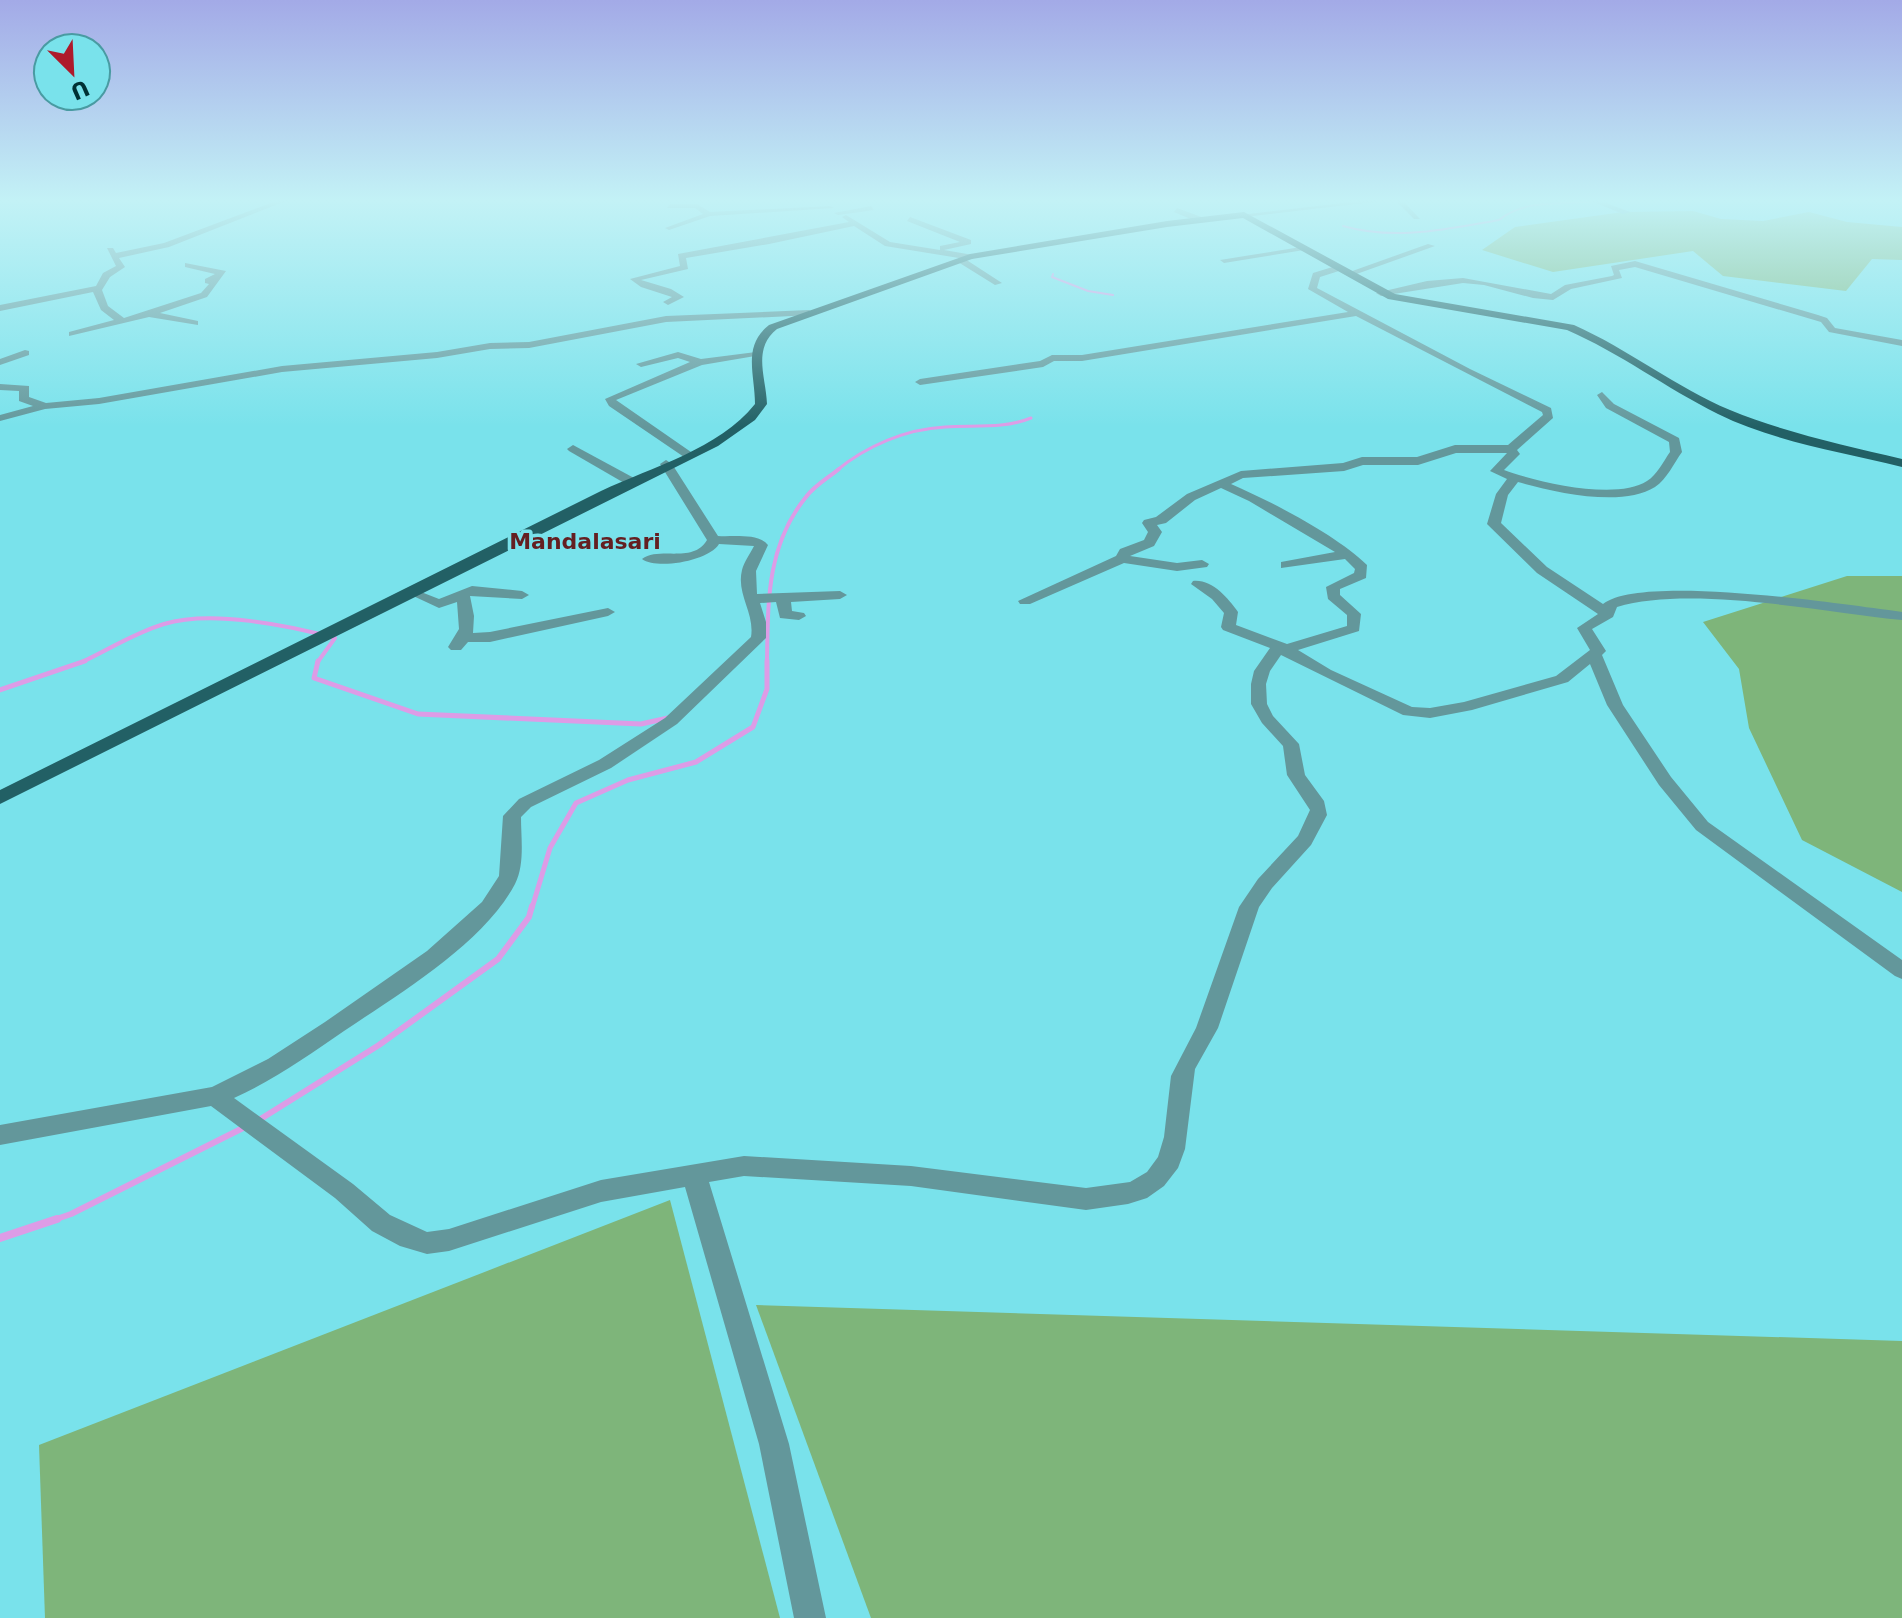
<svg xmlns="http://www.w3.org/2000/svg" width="1902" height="1618" font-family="'DejaVu Sans',sans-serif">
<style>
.green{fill:#7eb57a}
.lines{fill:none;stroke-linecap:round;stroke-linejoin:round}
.stream-far5{stroke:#dd9ce6;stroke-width:2}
.stream-far4{stroke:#dd9ce6;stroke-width:3}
.stream-far3{stroke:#dd9ce6;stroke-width:4}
.stream-far2{stroke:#dd9ce6;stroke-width:5}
.stream-far1{stroke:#dd9ce6;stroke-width:6}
.stream{stroke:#dd9ce6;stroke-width:8}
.minor{fill:#63979b;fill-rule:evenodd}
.primary{fill:#226065;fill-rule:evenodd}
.labels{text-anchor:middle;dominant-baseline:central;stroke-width:7;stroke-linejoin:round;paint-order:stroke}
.far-quarter-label{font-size:22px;font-weight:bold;fill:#641f21;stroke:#79e2eb}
</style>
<rect width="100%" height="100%" fill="#79e2eb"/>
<g class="green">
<path d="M1693 211 1721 219 1763 221 1809 212 1847 222 1902 227V260L1872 259 1846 291 1723 276 1693 251 1553 272 1482 250 1515 227 1623 212Z"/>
<path d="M1847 576H1902V892L1802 840 1749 728 1739 669 1703 622Z"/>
<path d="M670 1200 780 1618H45L39 1445Z"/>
<path d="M756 1305 1902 1341V1618H871Z"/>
</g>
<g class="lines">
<g class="stream-far5">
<path d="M1343 226C1395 241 1447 229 1499 220 1525 198 1566 205 1598 201"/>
<path d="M1053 274 1052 277 1088 291 1113 295"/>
</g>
<path class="stream-far4" d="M836 471C866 446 906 429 945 427 974 425 1004 429 1031 418"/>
<g class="stream-far3">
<path d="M80 663C108 650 134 633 164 624 211 610 288 625 335 638L317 663"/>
<path d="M767 663C768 604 766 546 806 497 814 486 828 478 839 469"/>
</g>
<g class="stream-far2">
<path d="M318 661 314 678 418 714 641 724 668 718"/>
<path d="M0 690 85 661"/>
<path d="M532 908 550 848 576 803 628 780 696 762 753 727 767 689V661"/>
</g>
<g class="stream-far1">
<path d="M259 1120 379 1045 498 959 529 917 532 906"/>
<path d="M51 1221 71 1214 247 1126"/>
</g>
<path class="stream" d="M0 1238 57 1219"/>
<g class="minor">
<path d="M276 201H286L169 247 119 258 125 267 110 277 102 290 108 306 124 318 201 293 209 284 205 283V279L215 274 185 267V263L226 271 207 297 160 313 198 321V325L149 317 69 336V332L114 320 101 310 93 292 0 311V305L96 286 103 273 116 266 107 248H113L116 253 164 243Z"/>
<path d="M1360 201H1382L1244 217 1240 215Z"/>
<path d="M1396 201H1403L1420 219H1414Z"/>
<path d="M1591 201H1601L1630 212 1623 214Z"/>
<path d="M670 204H697L710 212 830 206 834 208 710 216 669 230 665 228 703 214 695 208H667Z"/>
<path d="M871 206 874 210 838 215 834 213Z"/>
<path d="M1177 208 1204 218 1205 220 1198 222 1174 212Z"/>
<path d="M846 215 890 242 940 250V246L960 242 907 221 910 217 971 240V244L944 250 973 255V259H965L1002 283 995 285 958 262 959 258 885 246 854 226 769 244 686 258 688 269 641 280 671 289 684 297 668 305 663 302 672 297 641 287 630 279 680 266 678 254 849 222 842 217Z"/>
<path d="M1428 244 1435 246 1351 276 1344 274Z"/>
<path d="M1307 246 1304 250 1224 263 1220 260Z"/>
<path d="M1635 261 1818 315 1827 318 1835 328 1902 340V346L1829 332 1821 322 1635 267 1619 270 1622 278 1571 289 1553 300 1533 298 1484 285 1463 283 1381 296 1376 293 1427 281 1463 278 1551 294 1565 285 1612 276 1614 275 1611 266Z"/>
<path d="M1339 265 1342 270 1320 277 1317 288 1470 369 1551 408 1553 418 1517 450 1520 454 1504 470C1537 482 1616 501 1647 481 1657 475 1663 462 1670 452L1669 442 1606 408 1597 395 1602 392 1614 404 1679 438 1682 452C1674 463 1667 479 1655 487 1622 508 1554 492 1518 482L1508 495 1501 523 1547 567 1603 604C1642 573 1847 605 1902 612V620C1823 612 1691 585 1617 607L1613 617 1592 629 1606 651 1602 655 1623 705 1671 777 1708 822 1902 960V979L1895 976 1696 830 1659 785 1607 705 1590 664 1568 682 1472 710 1430 718 1403 715 1281 655 1270 671 1266 684 1267 704 1273 716 1299 744 1305 775 1324 801 1327 815 1311 845 1272 888 1259 907 1218 1028 1195 1069 1185 1149 1178 1168 1164 1186 1147 1198 1128 1204 1086 1210 911 1186 744 1176 709 1182 789 1444 826 1618H794L759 1444 685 1187 601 1202 449 1251 427 1254 400 1246 372 1231 335 1198 211 1106 0 1145V1125L212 1087 268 1059 325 1022 427 951 482 902 499 876 503 816 519 799 599 760 665 718 751 637C755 613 736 594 742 570 744 562 750 554 754 546L719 544C709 561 657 570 642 559 660 546 693 564 707 540L660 464 666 460 672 464 718 536C733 537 759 533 768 545L756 571 757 594 840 591 847 595 840 599 791 602 792 611 804 613 806 616 799 620 780 618 776 602 760 603 766 622V638L677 724 611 768 531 807 521 817C521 839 525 864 515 884 483 944 400 993 344 1031 309 1055 274 1080 234 1098L353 1184 390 1215 427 1232 449 1229 601 1180 744 1156 911 1166 1086 1188 1130 1182 1147 1172 1158 1157 1164 1137 1171 1076 1196 1028 1239 907 1258 879 1298 836 1310 810 1287 775 1283 746 1262 723 1251 704V684L1254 671 1270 648 1223 630 1221 627 1224 613 1212 599 1191 584 1193 581C1212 579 1228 598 1238 612L1236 625 1287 644 1347 626V615L1328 599 1326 587 1354 573 1355 569 1345 559 1281 568V562L1335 552 1249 501 1221 488 1195 500 1166 523 1157 525 1162 532 1154 546 1130 556 1177 563 1202 560 1209 564 1207 567 1177 571 1124 563 1030 604H1020L1018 601 1116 556 1120 549 1144 540 1148 532 1142 523 1144 520 1156 517 1187 494 1241 471 1343 463 1362 457H1417L1455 445H1508L1543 415 1542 412 1356 316 1082 361H1054L1043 367 920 385 915 382 920 379 1040 361 1052 355H1082L1348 312 1308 289 1313 273ZM1456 453H1507L1490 471 1507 479 1496 494 1487 524 1537 573 1598 614 1577 628 1590 650 1556 676 1464 702 1430 708 1412 707 1331 670 1298 650 1359 631 1361 614 1340 595V589L1366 578 1367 565C1335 534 1272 502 1231 484L1243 478 1344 471 1363 465H1418Z"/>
<path d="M809 310 814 313 812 315 666 322 529 348 490 349 437 358 282 372 99 404 45 409 0 421V415L33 406 19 401V391L0 390V384L29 386V397L46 403 99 398 282 366 437 352 490 343 529 342 666 316Z"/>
<path d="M25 350 29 351V355L0 365V359Z"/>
<path d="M678 352 701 359 756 352 761 355 702 365 616 400 691 452 693 455 687 459 609 406 605 399 690 362 678 358 641 367 636 364Z"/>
<path d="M573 445 634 478 636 481 626 484 569 451 567 449Z"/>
<path d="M472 586 522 591 529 595 522 599 470 596 474 616 473 633 490 632 608 608 615 612 608 616 490 642H468L461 650H451L448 647 459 629 457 602 439 608 409 594 416 590 439 599Z"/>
</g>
<path class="primary" d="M1244 212 1395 294 1574 325C1628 349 1677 388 1730 410 1786 433 1844 445 1902 459V467C1841 452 1775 442 1718 414 1666 388 1620 353 1567 330L1388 299 1243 218 1167 227 972 259 777 329C752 349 766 377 767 404L755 420 718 446 0 804V790L601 491C652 467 719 449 755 404 755 374 742 346 769 325L970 254 1167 221Z"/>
</g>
<linearGradient id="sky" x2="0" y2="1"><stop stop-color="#a3aae7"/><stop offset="0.47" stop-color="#c3f2f6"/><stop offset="1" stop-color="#c3f2f6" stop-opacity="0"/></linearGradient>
<rect width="1902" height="427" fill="url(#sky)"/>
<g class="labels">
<g class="far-quarter-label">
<text x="585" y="541">Mandalasari</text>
</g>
</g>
<g transform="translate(72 72) rotate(156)"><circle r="38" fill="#79e2eb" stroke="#499ba2" stroke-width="2"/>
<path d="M0-6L14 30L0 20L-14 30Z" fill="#ae1a2b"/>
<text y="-12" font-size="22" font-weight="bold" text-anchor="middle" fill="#003134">U</text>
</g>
</svg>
